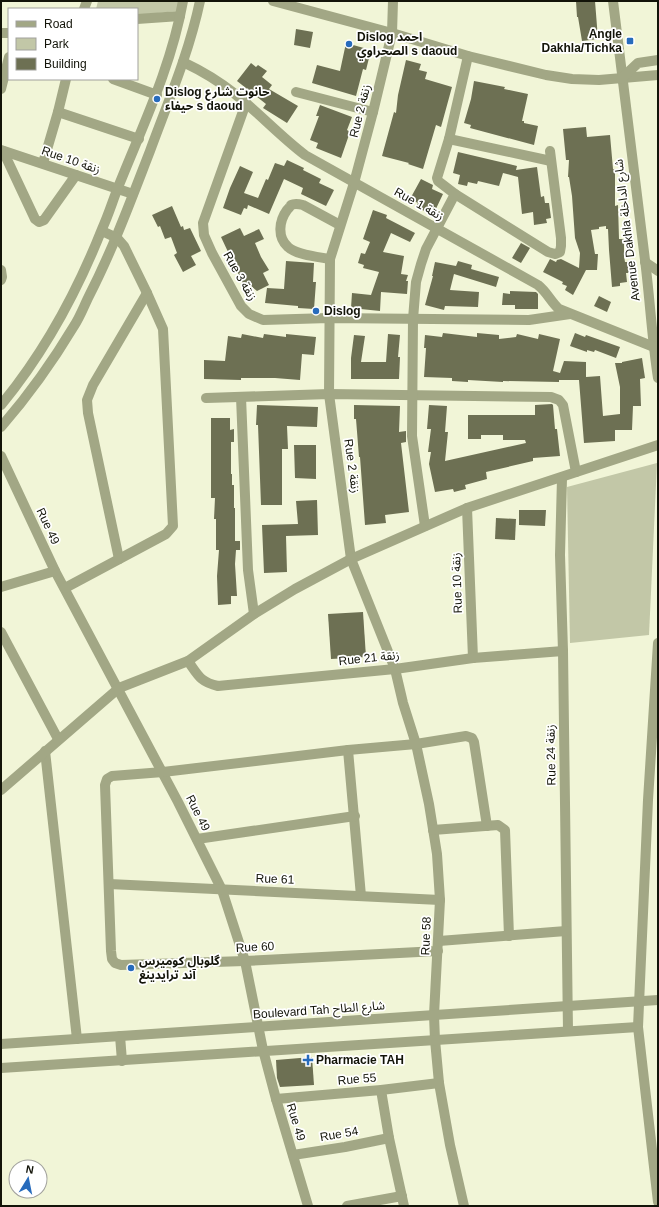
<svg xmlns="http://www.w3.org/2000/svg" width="659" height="1207" font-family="Helvetica,'Noto Sans Arabic',sans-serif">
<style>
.green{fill:#c2c7a7}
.building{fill:#6d7053}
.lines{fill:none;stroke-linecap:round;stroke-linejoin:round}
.minor{stroke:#a2a785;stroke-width:10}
.poi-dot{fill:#276bbc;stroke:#fff;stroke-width:1.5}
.labels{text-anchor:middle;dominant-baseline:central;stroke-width:3.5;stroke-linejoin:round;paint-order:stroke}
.poi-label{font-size:12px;font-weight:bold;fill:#131409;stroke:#fff;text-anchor:start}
.street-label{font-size:12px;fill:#131409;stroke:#fff}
</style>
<rect width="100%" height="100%" fill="#f1f5d7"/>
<g class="green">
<path d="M98 1H180L178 11 137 15V9H96Z"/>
<path d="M657 463 649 635 570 643 567 487Z"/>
</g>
<g class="building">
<path d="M576 1H595L598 39 582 41 578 17H577Z"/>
<path d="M296 29 313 32 310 48 294 45Z"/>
<path d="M346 43 371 50 366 70 363 69 356 96 312 83 317 65 340 71Z"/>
<path d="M406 60 421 64 419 70 427 72 425 79 452 87 441 127 436 125 423 169 408 164 409 163 382 156 394 112 396 113 398 95Z"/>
<path d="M251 63 256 67 258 65 267 71 262 77 272 85 269 89 298 106 287 123 263 108 266 104 237 81Z"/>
<path d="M474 81 505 87 504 89 528 94 522 121H524V123L538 126 534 145 470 128 471 125 464 123 471 99Z"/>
<path d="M320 105 352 117 347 130 350 132 341 158 316 148 318 143 310 140 319 116H316Z"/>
<path d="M586 127 587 137 610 135 613 169H615V206L618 205 619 239H624V256L625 262H628L629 273H626L627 282 620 283V286L612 287 609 250 608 229H606V226L599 227V229L591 230 595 254H598L597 270H586L573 295 565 290 567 286 562 284 563 282 543 272 550 259 556 262 557 260 561 259 579 268 580 253 575 238 572 196 569 177H568L569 160H566L563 129Z"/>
<path d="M458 152 517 166 516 170 537 167 541 197 544 196 545 203H549L551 218 546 219 547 223 534 225 533 212 522 214 518 177 503 173 499 186 478 181 477 184 468 182 467 186 458 184 460 175 453 173Z"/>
<path d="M287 160 304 168 303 170 321 179 319 183 334 190 326 206 301 194 303 188 284 179 269 214 248 205 247 209 244 208 241 215 223 208 230 188 240 166 253 172 244 193 258 198 266 179 268 180 275 163 284 166Z"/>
<path d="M421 179 433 185 432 189 443 194 433 215 416 207 418 203 410 199Z"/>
<path d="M172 206 181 227 183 226 184 230 190 228 201 251 191 256 196 265 183 272 174 255 177 253 171 237 165 239 160 226 158 227 152 215Z"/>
<path d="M373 210 387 215 386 218 415 233 410 242 391 233 383 252 404 256 401 274 408 275 406 281H408L407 294 381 292 380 311 351 308 352 293 371 295 379 272 363 268 364 265 358 263 361 253 365 254 370 242 363 239Z"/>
<path d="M240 228 244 236 259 229 264 239 255 243 261 257 269 270 263 273 269 285 257 291 250 285 245 288 221 237Z"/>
<path d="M521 243 530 248 521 263 512 258Z"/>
<path d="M286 261 314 263 313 282H316L314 309 298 308V306L265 303 267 288 284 289Z"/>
<path d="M458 261 472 265 471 269 499 277 496 287 454 274 450 290 479 292 478 307 445 306 444 310 425 305 433 276H432L435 262 456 266Z"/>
<path d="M510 291 536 292 538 294V309H515V305H502L503 293 510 294Z"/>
<path d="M599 296 611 302 607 312 594 306Z"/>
<path d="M443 333 477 337V333L499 335V339L516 337 517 334 538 339 539 334 560 339 553 371 560 373 564 361 586 362V377L600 376 603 416 620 414V387L615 363H622V362L642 358 645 378 640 379 641 406H633L632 430H615V441L584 443 579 380H559V382L503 381V382L468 380V382L452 381V378L424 377 426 348H424L425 335 442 337Z"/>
<path d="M575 333 585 337 586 335 620 347 616 358 595 350 594 352 587 350V352L570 346Z"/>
<path d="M242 334 263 338 264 334 286 337V334L316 337 314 355 302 354 300 380 275 378H241V380L204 379V360L225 361 228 336 241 338Z"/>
<path d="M388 334 400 335 398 357H400L399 379H351V358L354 335 365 336 361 362H386Z"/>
<path d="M552 404 553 405 555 429H557L560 456 533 458V461L486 472 487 479 465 485 466 489 454 492 453 489 435 492 429 464 431 452H428L431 429H427L429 405 447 406 445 432H448L445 461 526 443 525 440H503V435H481V439H468V415H535V405Z"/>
<path d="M257 405 318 407 317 427 287 426 288 449H282V505H261L258 425H256Z"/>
<path d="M354 405 400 406 399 432 406 431V442L401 443 409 512 385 515 386 523 365 525 360 457H359L356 419H354Z"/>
<path d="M211 418H230V430L234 429V442H231V474H232V485H234V508H235V541H240V550H236L235 564 237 596H231V604L218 605 217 576 219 550H216V519H214L215 498H211Z"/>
<path d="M294 445H316V479L295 478Z"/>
<path d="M317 500 318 535 286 536 287 572 264 573 262 525 298 524 296 501Z"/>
<path d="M519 510H546L545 526 519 525Z"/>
<path d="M496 518 516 519 515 540 495 539Z"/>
<path d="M363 612 366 657 331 659 328 614Z"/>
<path d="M312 1057 314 1085 280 1087 277 1078 276 1060Z"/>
</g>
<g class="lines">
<g class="minor">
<path d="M273 1 392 33 468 56 546 75 572 79 599 80 658 75"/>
<path d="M393 1 392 33 373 112 354 183 330 259 329 394 351 559 395 669 403 703 416 744 429 804 437 854 440 900 434 1015 435 1040 439 1083 450 1145 464 1206"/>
<path d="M613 1C623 88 634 174 645 260 650 300 652 339 658 378"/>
<path d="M84 9 87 1"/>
<path d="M137 19 180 16"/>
<path d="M1 33H9"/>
<path d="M183 62C202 71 219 81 235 94 259 113 280 136 305 155L538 285C547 292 551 302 559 309L654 347"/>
<path d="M113 79 157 95"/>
<path d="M621 79 638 63 658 60"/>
<path d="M1 89 9 57"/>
<path d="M296 92 373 112"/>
<path d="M246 103 203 223 204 235 212 253 241 306 249 314 263 320 329 318 529 320 570 314"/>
<path d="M58 112 139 139"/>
<path d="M449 139 551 161"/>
<path d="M1 150 133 194"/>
<path d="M3 151 35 219 39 222 44 220 76 175"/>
<path d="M43 163 58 112 66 79"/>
<path d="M455 194 548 252 555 254 560 252 561 246V238L550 151"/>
<path d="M330 259C319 257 296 255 288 247 277 237 279 221 287 210 287 210 291 206 291 205 295 203 299 204 303 205L340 225"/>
<path d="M645 262 658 271"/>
<path d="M1 270 2 277 1 280"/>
<path d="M241 397 248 570 254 614"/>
<path d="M206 398 329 394 551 397 559 400 563 405 576 472"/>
<path d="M1 405C44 353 77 292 102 229 108 216 112 203 117 190 142 127 171 68 183 1"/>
<path d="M1 427C28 396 53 361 74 326 80 317 84 306 89 296 113 249 131 200 150 151 168 102 189 53 200 1"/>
<path d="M1 456 55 571 178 802 222 890 245 961 263 1050 276 1099 308 1206"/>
<path d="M562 478 560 555 563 651 568 1031"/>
<path d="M467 508 473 658"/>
<path d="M425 526 412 436 413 319 416 282 421 264 426 249 455 194 438 181 437 178 449 139 468 56"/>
<path d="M119 559 88 413 87 400 93 385 147 293"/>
<path d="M1 587 55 571"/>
<path d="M65 588 166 534 173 526 163 329 147 293 124 246 117 238 102 231"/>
<path d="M1 632 58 739"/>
<path d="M658 643 648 800 638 1027 658 1202"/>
<path d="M188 661C198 675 200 682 218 686L395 669 473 658 563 651"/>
<path d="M348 750 361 896"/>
<path d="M45 751 77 1039"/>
<path d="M1 790 119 688 188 661 254 614 295 589 351 559 467 508 658 445"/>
<path d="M433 830 498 825 505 830 509 936"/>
<path d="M197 839 355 816"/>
<path d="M109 884 440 900"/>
<path d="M439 941 566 931"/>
<path d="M438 951 245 961 121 965 115 963 112 959 111 951 105 785 107 779 112 776 163 772 348 750 416 744 466 736 472 738 474 742 487 826"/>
<path d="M120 1036 122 1061"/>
<path d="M1 1044 658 1000"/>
<path d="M1 1068 638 1027"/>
<path d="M381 1090 389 1138 404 1206"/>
<path d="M276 1099 381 1090 439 1083"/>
<path d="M293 1155 345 1147 389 1138"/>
<path d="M347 1206 402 1196"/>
</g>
</g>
<g class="poi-dot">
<rect x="626" y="37" width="8" height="8" rx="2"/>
<circle cx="349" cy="44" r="4"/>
<circle cx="157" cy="99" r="4"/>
<circle cx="316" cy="311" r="4"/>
<circle cx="131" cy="968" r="4"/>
<path d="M306 1054h4v4h4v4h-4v4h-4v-4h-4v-4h4z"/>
</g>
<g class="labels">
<g class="poi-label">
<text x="622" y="34" text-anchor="end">Angle<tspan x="622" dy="14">Dakhla/Tichka</tspan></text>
<text x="357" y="37">Dislog احمد<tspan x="357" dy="14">الصحراوي s daoud</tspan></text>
<text x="165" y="92">Dislog حانوت شارع<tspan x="165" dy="14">حيفاء s daoud</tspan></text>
<text x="324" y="311">Dislog</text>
<text x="139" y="961">گلوبال كوميرس<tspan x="139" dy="14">آند ترايدينغ</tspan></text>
<text x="316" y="1060">Pharmacie TAH</text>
</g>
<g class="street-label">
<text transform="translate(360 111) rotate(-76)">Rue 2 زنقة</text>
<text transform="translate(71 160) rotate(19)">Rue 10 زنقة</text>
<text transform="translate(419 204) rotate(29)">Rue 1 زنقة</text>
<text transform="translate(627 230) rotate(-97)">Avenue Dakhla شارع الداخلة</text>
<text transform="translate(240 276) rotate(60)">Rue 3 زنقة</text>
<text transform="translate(352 466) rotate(82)">Rue 2 زنقة</text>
<text transform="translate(48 526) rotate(65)">Rue 49</text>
<text transform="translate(457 583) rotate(-92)">Rue 10 زنقة</text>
<text transform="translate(369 658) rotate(-6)">Rue 21 زنقة</text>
<text transform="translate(551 755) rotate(-91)">Rue 24 زنقة</text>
<text transform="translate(198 813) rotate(63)">Rue 49</text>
<text transform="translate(275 879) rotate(2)">Rue 61</text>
<text transform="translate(426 936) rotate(-88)">Rue 58</text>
<text transform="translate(255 947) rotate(-3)">Rue 60</text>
<text transform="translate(319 1010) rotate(-4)">Boulevard Tah شارع الطاح</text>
<text transform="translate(357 1079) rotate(-5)">Rue 55</text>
<text transform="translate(296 1122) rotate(73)">Rue 49</text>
<text transform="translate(339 1134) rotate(-10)">Rue 54</text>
</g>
</g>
<rect width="659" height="1207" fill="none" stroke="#131409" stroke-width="4"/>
<rect x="8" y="8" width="130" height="72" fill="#ffffff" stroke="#a1a19d"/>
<rect x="16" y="21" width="20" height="6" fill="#a2a785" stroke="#a1a19d"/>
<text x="44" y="28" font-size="12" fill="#131409">Road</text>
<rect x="16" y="38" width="20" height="12" fill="#c2c7a7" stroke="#a1a19d"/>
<text x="44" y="48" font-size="12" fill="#131409">Park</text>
<rect x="16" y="58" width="20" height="12" fill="#6d7053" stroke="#a1a19d"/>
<text x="44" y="68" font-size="12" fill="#131409">Building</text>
<g transform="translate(28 1179) rotate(10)"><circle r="19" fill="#ffffff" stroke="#a1a19d"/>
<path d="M0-3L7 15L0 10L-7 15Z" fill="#276bbc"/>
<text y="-6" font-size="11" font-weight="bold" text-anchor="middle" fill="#131409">N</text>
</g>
</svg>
